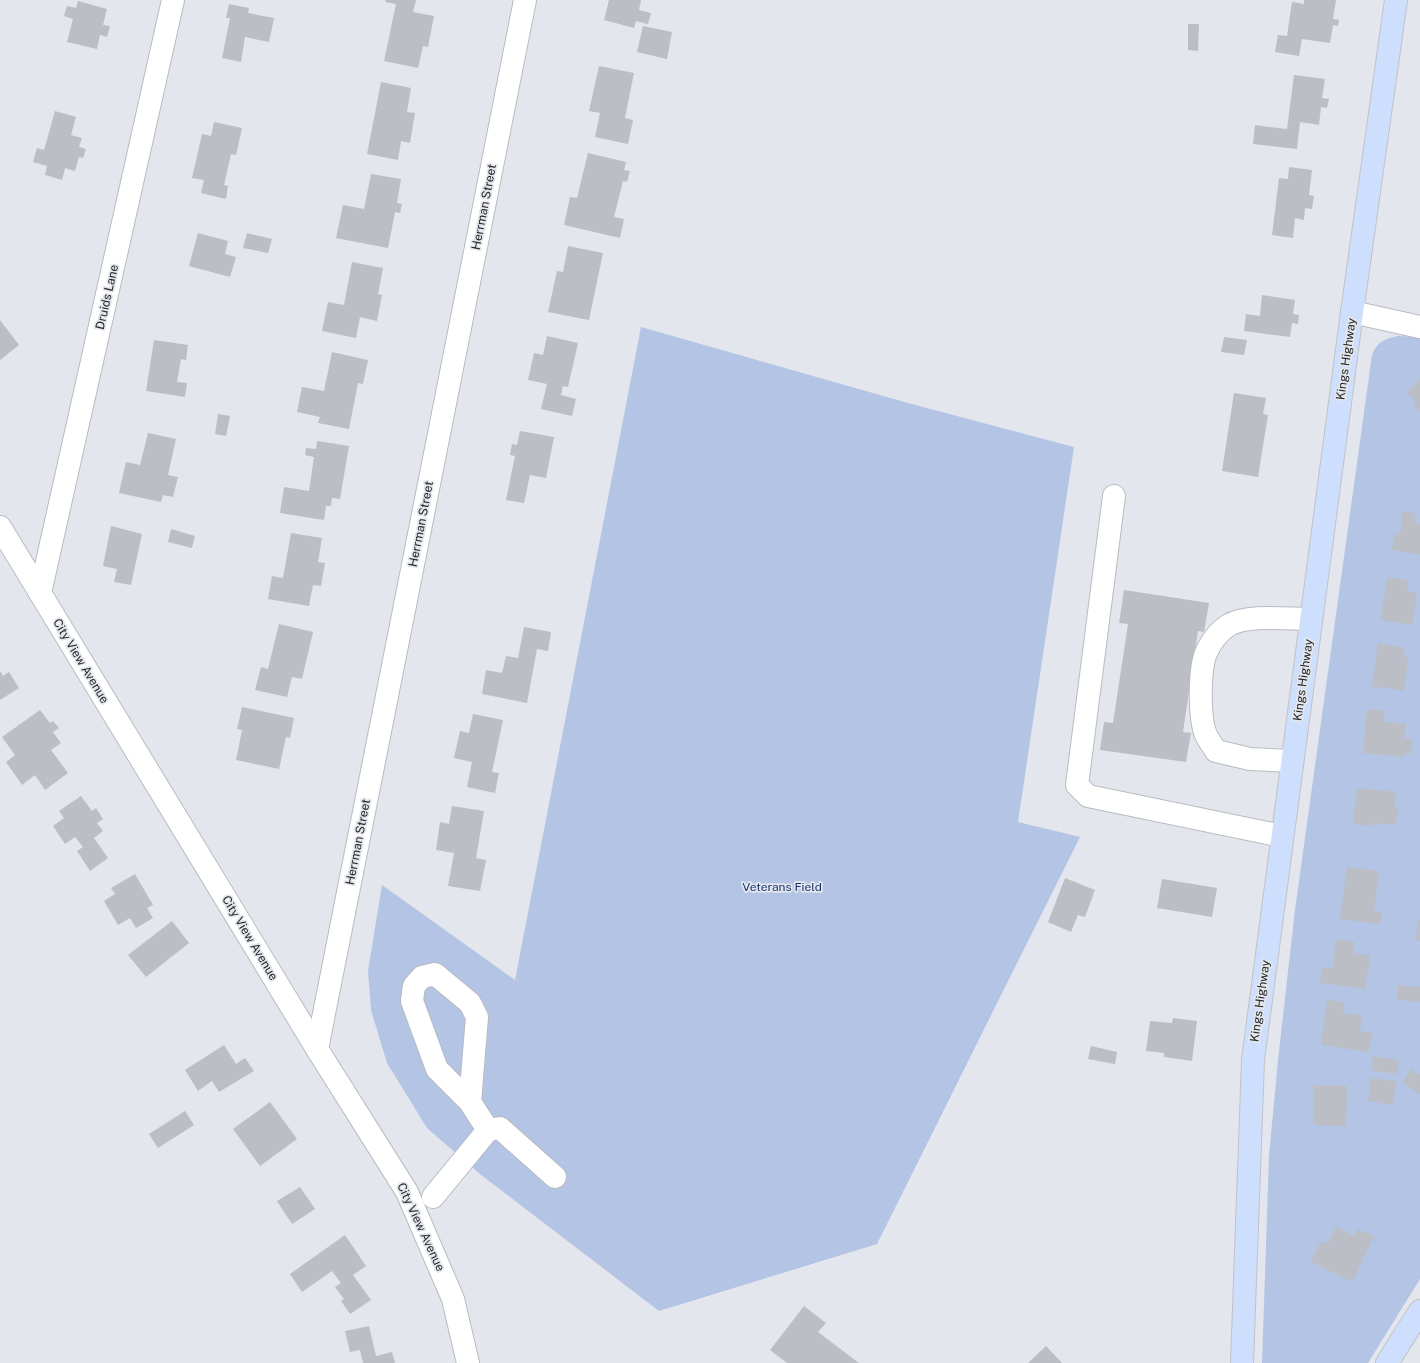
<svg xmlns="http://www.w3.org/2000/svg" width="1420" height="1363" font-family="'Public Sans',sans-serif">
<style>
.green{fill:#b3c4e4}
.building{fill:#bbbec4}
.lines{fill:none;stroke-linecap:round;stroke-linejoin:round}
.minor-casing{stroke:#b8bbc1;stroke-width:24}
.major-casing{stroke:#c2c2c3;stroke-width:24}
.minor{stroke:#fff;stroke-width:22}
.major{stroke:#cedefd;stroke-width:22}
.labels{text-anchor:middle;dominant-baseline:central;stroke-width:3.5;stroke-linejoin:round;paint-order:stroke}
.street-label{font-size:12px;fill:#242628;stroke:#e3e6ec}
.park-label{font-size:12px;fill:#17336f;stroke:#e3e6ec}
</style>
<rect width="100%" height="100%" fill="#e3e6ec"/>
<g class="green">
<path d="M641 327 908 403 1074 447 1018 822 1080 837 877 1244 659 1311 480 1174 427 1128 387 1063 371 1010 368 971 382 885 515 980Z"/>
<path d="M1398 336 1420 337V1279L1368 1363H1262L1269 1156 1278 1060 1295 910 1372 355C1377 342 1384 339 1398 336Z"/>
</g>
<g class="building">
<path d="M386 0H416L413 12 434 16 428 47 423 46 418 68 384 61 396 4 385 2Z"/>
<path d="M609 0H641L639 10 651 13 648 24 636 21 634 28 604 20Z"/>
<path d="M1304 0H1336L1333 19 1339 20 1338 26 1333 25 1330 43 1302 39 1299 56 1275 52 1278 35 1287 36 1292 2 1304 4Z"/>
<path d="M78 1 107 9 103 25 110 26 107 37 100 35 97 49 67 42 73 19 64 16 67 6 76 8Z"/>
<path d="M229 4 249 8 248 13 274 18 269 42 245 37 241 62 222 58 230 18H226Z"/>
<path d="M1188 24H1199L1198 51 1188 50Z"/>
<path d="M643 26 672 32 667 59 637 52Z"/>
<path d="M599 66 634 73 625 118 633 120 628 144 595 137 600 113 589 111Z"/>
<path d="M1294 75 1325 79 1322 98 1329 99 1327 108 1321 107 1319 125 1300 122 1297 149 1253 144 1255 125 1287 129Z"/>
<path d="M381 82 411 88 407 112 415 113 410 143 401 141 398 160 367 154Z"/>
<path d="M55 111 76 117 71 135 82 138 79 147 86 149 83 158 79 157 75 171 65 168 62 180 45 175 47 166 33 162 37 148 44 150Z"/>
<path d="M214 122 242 128 236 155 231 154 224 185 228 186 226 199 201 193 204 180 192 178 202 134 211 136Z"/>
<path d="M588 153 626 162 624 170 630 171 627 182 623 181 614 217 624 219 620 238 564 225 570 197 577 198Z"/>
<path d="M1289 167 1312 170 1309 195 1314 196 1312 209 1305 208 1304 220 1295 218 1293 238 1272 235 1279 178 1288 179Z"/>
<path d="M371 174 401 179 397 203 402 204 400 213 395 212 388 248 336 238 343 205 364 209Z"/>
<path d="M198 233 228 241 225 254 236 257 230 277 189 266Z"/>
<path d="M247 233 272 239 268 253 243 248Z"/>
<path d="M568 246 603 253 589 320 548 312 557 271 563 272Z"/>
<path d="M352 262 383 268 378 294 382 295 377 321 360 317 356 338 322 331 328 302 344 305Z"/>
<path d="M1262 295 1295 300 1293 314 1299 315 1298 324 1292 323 1290 337 1244 331 1246 314 1260 316Z"/>
<path d="M0 320 19 345 0 360Z"/>
<path d="M547 336 578 343 568 387 563 386 561 395 576 399 572 416 541 409 547 384 528 380 534 353 543 355Z"/>
<path d="M1224 337 1247 340 1244 355 1221 352Z"/>
<path d="M154 340 188 345 186 360 181 359 177 382 187 383 185 397 146 391Z"/>
<path d="M332 352 368 360 363 384 358 383 349 429 318 423 320 417 297 412 302 387 324 391Z"/>
<path d="M1420 379V411L1413 404 1416 401 1407 393Z"/>
<path d="M1234 393 1266 398 1263 414 1268 415 1258 477 1222 471Z"/>
<path d="M218 414 230 416 226 436 215 434Z"/>
<path d="M520 431 554 437 546 478 530 475 524 503 506 500 515 456 510 455 512 444 517 445Z"/>
<path d="M148 433 176 439 168 475 178 477 173 497 163 495 161 502 119 493 126 462 140 465Z"/>
<path d="M317 441 349 446 340 499 332 498 331 506H326L324 520 280 513 284 487 309 491 314 457 305 455 306 448 316 449Z"/>
<path d="M1403 511 1416 514 1414 523 1420 524V555L1392 550 1395 533 1400 534Z"/>
<path d="M111 526 142 534 131 585 114 582 117 569 103 566Z"/>
<path d="M171 529 195 536 192 548 168 542Z"/>
<path d="M291 533 322 538 318 562 325 563 321 586 313 585 309 606 268 599 272 576 283 578Z"/>
<path d="M1387 577 1409 580 1407 591 1417 592 1412 625 1381 620Z"/>
<path d="M1124 590 1209 603 1204 632 1198 631 1183 732 1191 733 1186 762 1100 750 1104 722 1113 723 1128 624 1119 623Z"/>
<path d="M279 624 313 632 302 679 292 677 287 697 255 690 261 667 268 669Z"/>
<path d="M524 627 551 632 548 651 537 649 527 703 482 694 486 670 502 673 506 656 518 658Z"/>
<path d="M1378 643 1404 648 1403 657 1408 658 1404 691 1372 686Z"/>
<path d="M0 671 3 676 9 672 19 688 0 700Z"/>
<path d="M242 707 294 718 290 738 286 737 279 769 236 760 242 730 237 729Z"/>
<path d="M1367 709 1385 711 1384 722 1406 724 1404 738H1412L1411 754 1403 753V757L1363 753Z"/>
<path d="M40 710 50 723 53 721 59 728 53 732 61 743 51 750 68 773 45 790 35 775 22 785 6 762 15 755 2 737Z"/>
<path d="M473 714 503 720 492 772 499 773 495 793 467 787 472 762 454 758 460 731 469 733Z"/>
<path d="M1357 788 1396 792 1394 807H1398L1396 825 1374 823 1373 826 1353 824Z"/>
<path d="M81 796 92 811 96 808 103 819 97 823 103 831 94 838 108 858 90 871 77 851 83 847 75 837 65 844 53 826 64 818 59 811Z"/>
<path d="M452 806 484 811 476 858 486 860 480 891 448 886 454 853 436 850 440 822 449 824Z"/>
<path d="M1347 867 1379 871 1374 911 1382 912 1380 924 1340 919Z"/>
<path d="M135 874 153 905 147 908 153 918 136 928 130 918 118 925 104 901 115 894 111 888Z"/>
<path d="M1065 878 1095 890 1085 917 1078 915 1071 932 1048 922Z"/>
<path d="M1162 879 1217 888 1212 917 1157 908Z"/>
<path d="M1419 919H1420V941H1415Z"/>
<path d="M172 921 189 943 146 977 128 955Z"/>
<path d="M1336 939 1355 942 1353 953 1370 955 1365 989 1320 983 1322 967 1333 968Z"/>
<path d="M1398 985 1420 987V1002L1397 1000Z"/>
<path d="M1327 1000 1344 1002 1343 1013 1362 1015 1360 1031 1372 1033 1369 1052 1321 1045Z"/>
<path d="M1173 1018 1197 1021 1192 1061 1164 1057V1053L1146 1051 1150 1021 1172 1023Z"/>
<path d="M224 1045 236 1064 245 1058 254 1071 219 1092 212 1081 198 1091 185 1070Z"/>
<path d="M1091 1046 1117 1052 1115 1064 1088 1059Z"/>
<path d="M1373 1056 1399 1061 1396 1074 1371 1070Z"/>
<path d="M1411 1069 1420 1075V1094L1403 1083Z"/>
<path d="M1371 1078 1396 1081 1393 1105 1368 1101Z"/>
<path d="M1314 1085 1347 1086 1346 1126 1313 1125Z"/>
<path d="M270 1102 297 1139 260 1166 233 1129Z"/>
<path d="M185 1111 194 1125 158 1148 149 1134Z"/>
<path d="M300 1187 315 1209 292 1224 277 1201Z"/>
<path d="M1336 1227 1354 1236 1358 1229 1374 1236 1352 1282 1311 1262 1321 1241 1328 1244Z"/>
<path d="M345 1235 366 1266 353 1275 371 1300 350 1314 341 1301 344 1299 335 1287 341 1283 332 1271 302 1292 290 1274Z"/>
<path d="M804 1306 826 1323 818 1332 859 1363H787L770 1350Z"/>
<path d="M369 1326 376 1356 392 1352 395 1363H363L360 1350 350 1352 345 1331Z"/>
<path d="M1046 1346 1062 1363H1028Z"/>
</g>
<g class="lines">
<g class="minor-casing">
<g id="minor">
<path d="M1352 312 1420 327"/>
<path d="M1114 496 1077 785 1088 796 1282 836"/>
<path d="M0 527 317 1049 407 1192 453 1299 468 1363"/>
<path d="M40 593 173 0"/>
<path d="M1292 761 1250 759 1216 751C1213 746 1209 741 1206 735 1199 718 1199 671 1206 653 1211 642 1219 631 1229 625 1247 614 1289 619 1311 619"/>
<path d="M317 1049 525 0"/>
<path d="M470 1102 477 1017 470 1003 435 974 422 977 414 986 412 1001 437 1069 470 1102 488 1130"/>
<path d="M433 1197 488 1130 500 1128 555 1177"/>
</g>
</g>
<g class="major-casing">
<g id="major">
<path d="M1242 1363 1253 1060 1352 312 1396 0"/>
<path d="M1387 1363 1420 1311"/>
</g>
</g>
<use href="#minor" class="minor"/>
<use href="#major" class="major"/>
</g>
<g class="labels">
<g class="street-label">
<text transform="translate(484 207) rotate(-79)">Herrman Street</text>
<text transform="translate(107 297) rotate(-77)">Druids Lane</text>
<text transform="translate(1346 359) rotate(-82)">Kings Highway</text>
<text transform="translate(421 524) rotate(-79)">Herrman Street</text>
<text transform="translate(81 661) rotate(59)">City View Avenue</text>
<text transform="translate(1303 680) rotate(-82)">Kings Highway</text>
<text transform="translate(358 842) rotate(-79)">Herrman Street</text>
<text transform="translate(250 938) rotate(59)">City View Avenue</text>
<text transform="translate(1260 1001) rotate(-82)">Kings Highway</text>
<text transform="translate(421 1227) rotate(65)">City View Avenue</text>
</g>
<g class="park-label">
<text x="782" y="887">Veterans Field</text>
</g>
</g>
</svg>
